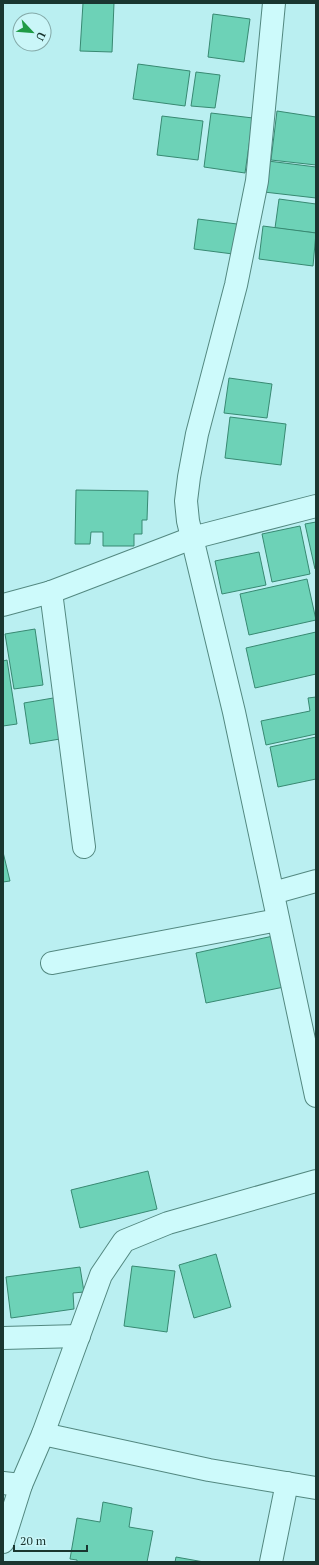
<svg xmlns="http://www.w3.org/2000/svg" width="319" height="1565" font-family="'PT Serif',serif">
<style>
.building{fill:#6dd2b7;stroke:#388972}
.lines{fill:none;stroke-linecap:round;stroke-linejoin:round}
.street-casing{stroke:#538880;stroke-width:24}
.street{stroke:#cdfafb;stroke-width:22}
</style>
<rect width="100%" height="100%" fill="#baeff1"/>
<g class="building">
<path d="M83 3H114L112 52 80 51Z"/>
<path d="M213 14 250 19 244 62 208 57Z"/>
<path d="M138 64 190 71 185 106 133 99Z"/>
<path d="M196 72 220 75 215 108 191 106Z"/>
<path d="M277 111 316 117V165L271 160Z"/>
<path d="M211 113 253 118 245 173 204 167Z"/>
<path d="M162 116 203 121 198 160 157 155Z"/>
<path d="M268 161 316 167V198L264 192Z"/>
<path d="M279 199 316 204V233L275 228Z"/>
<path d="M198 219 237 224 233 254 194 249Z"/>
<path d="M263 226 316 233 313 266 259 259Z"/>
<path d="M229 378 272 384 267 418 224 413Z"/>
<path d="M230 417 286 424 281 465 225 458Z"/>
<path d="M76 490 148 491 147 520H142V534H134V546H103V532H91L90 544H75Z"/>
<path d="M316 522V569H315L305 524Z"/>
<path d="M300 526 310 574 272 582 262 534Z"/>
<path d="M259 552 266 585 222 594 215 561Z"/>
<path d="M307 579 316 620 249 635 240 594Z"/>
<path d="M35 629 43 685 14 689 5 634Z"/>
<path d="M316 632V674L255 688 246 648Z"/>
<path d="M7 660 17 724 3 726V661Z"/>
<path d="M59 697 66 738 30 744 24 703Z"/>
<path d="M316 697V734L266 745 261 721 310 711 308 698Z"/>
<path d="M316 737V779L278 787 270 747Z"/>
<path d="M3 852 10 881 3 882Z"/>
<path d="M273 936 284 987 206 1003 196 953Z"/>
<path d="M148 1171 157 1209 80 1228 71 1190Z"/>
<path d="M216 1254 231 1307 194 1318 179 1265Z"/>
<path d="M132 1266 175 1271 167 1332 124 1326Z"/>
<path d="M80 1267 84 1292 73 1293 74 1309 11 1318 6 1277Z"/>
<path d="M103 1502 132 1508 129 1527 153 1531 147 1562H77V1560L70 1559 77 1518 100 1522Z"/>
<path d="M176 1557 204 1562H175Z"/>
</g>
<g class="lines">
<g class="street-casing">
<g id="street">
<path d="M274 3 257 181 236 285 197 434 189 477 186 501 188 521 234 712 316 1096"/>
<path d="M51 592 84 847"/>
<path d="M3 605 51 592 192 538 316 506"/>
<path d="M273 893 316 881"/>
<path d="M52 963 278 920"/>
<path d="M3 1338 79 1336"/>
<path d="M43 1434 209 1470 316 1488"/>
<path d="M3 1483 21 1485"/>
<path d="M3 1542 21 1485 43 1434 101 1275 124 1241 168 1223 316 1181"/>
<path d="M271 1562 287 1483"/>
</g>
</g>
<use href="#street" class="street"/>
</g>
<rect width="319" height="1565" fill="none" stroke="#1a3630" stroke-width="8"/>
<g transform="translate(32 32) rotate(116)"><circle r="19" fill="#caf6f8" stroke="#84a9a8"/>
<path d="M0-3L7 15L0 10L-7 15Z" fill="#1f9b46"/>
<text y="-6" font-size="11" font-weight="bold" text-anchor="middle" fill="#1a3630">U</text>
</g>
<path d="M14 1545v6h73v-6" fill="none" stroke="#1a3630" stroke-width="2"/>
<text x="20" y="1545" font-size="12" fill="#1a3630" stroke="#caf6f8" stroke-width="3" paint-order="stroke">20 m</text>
</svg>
